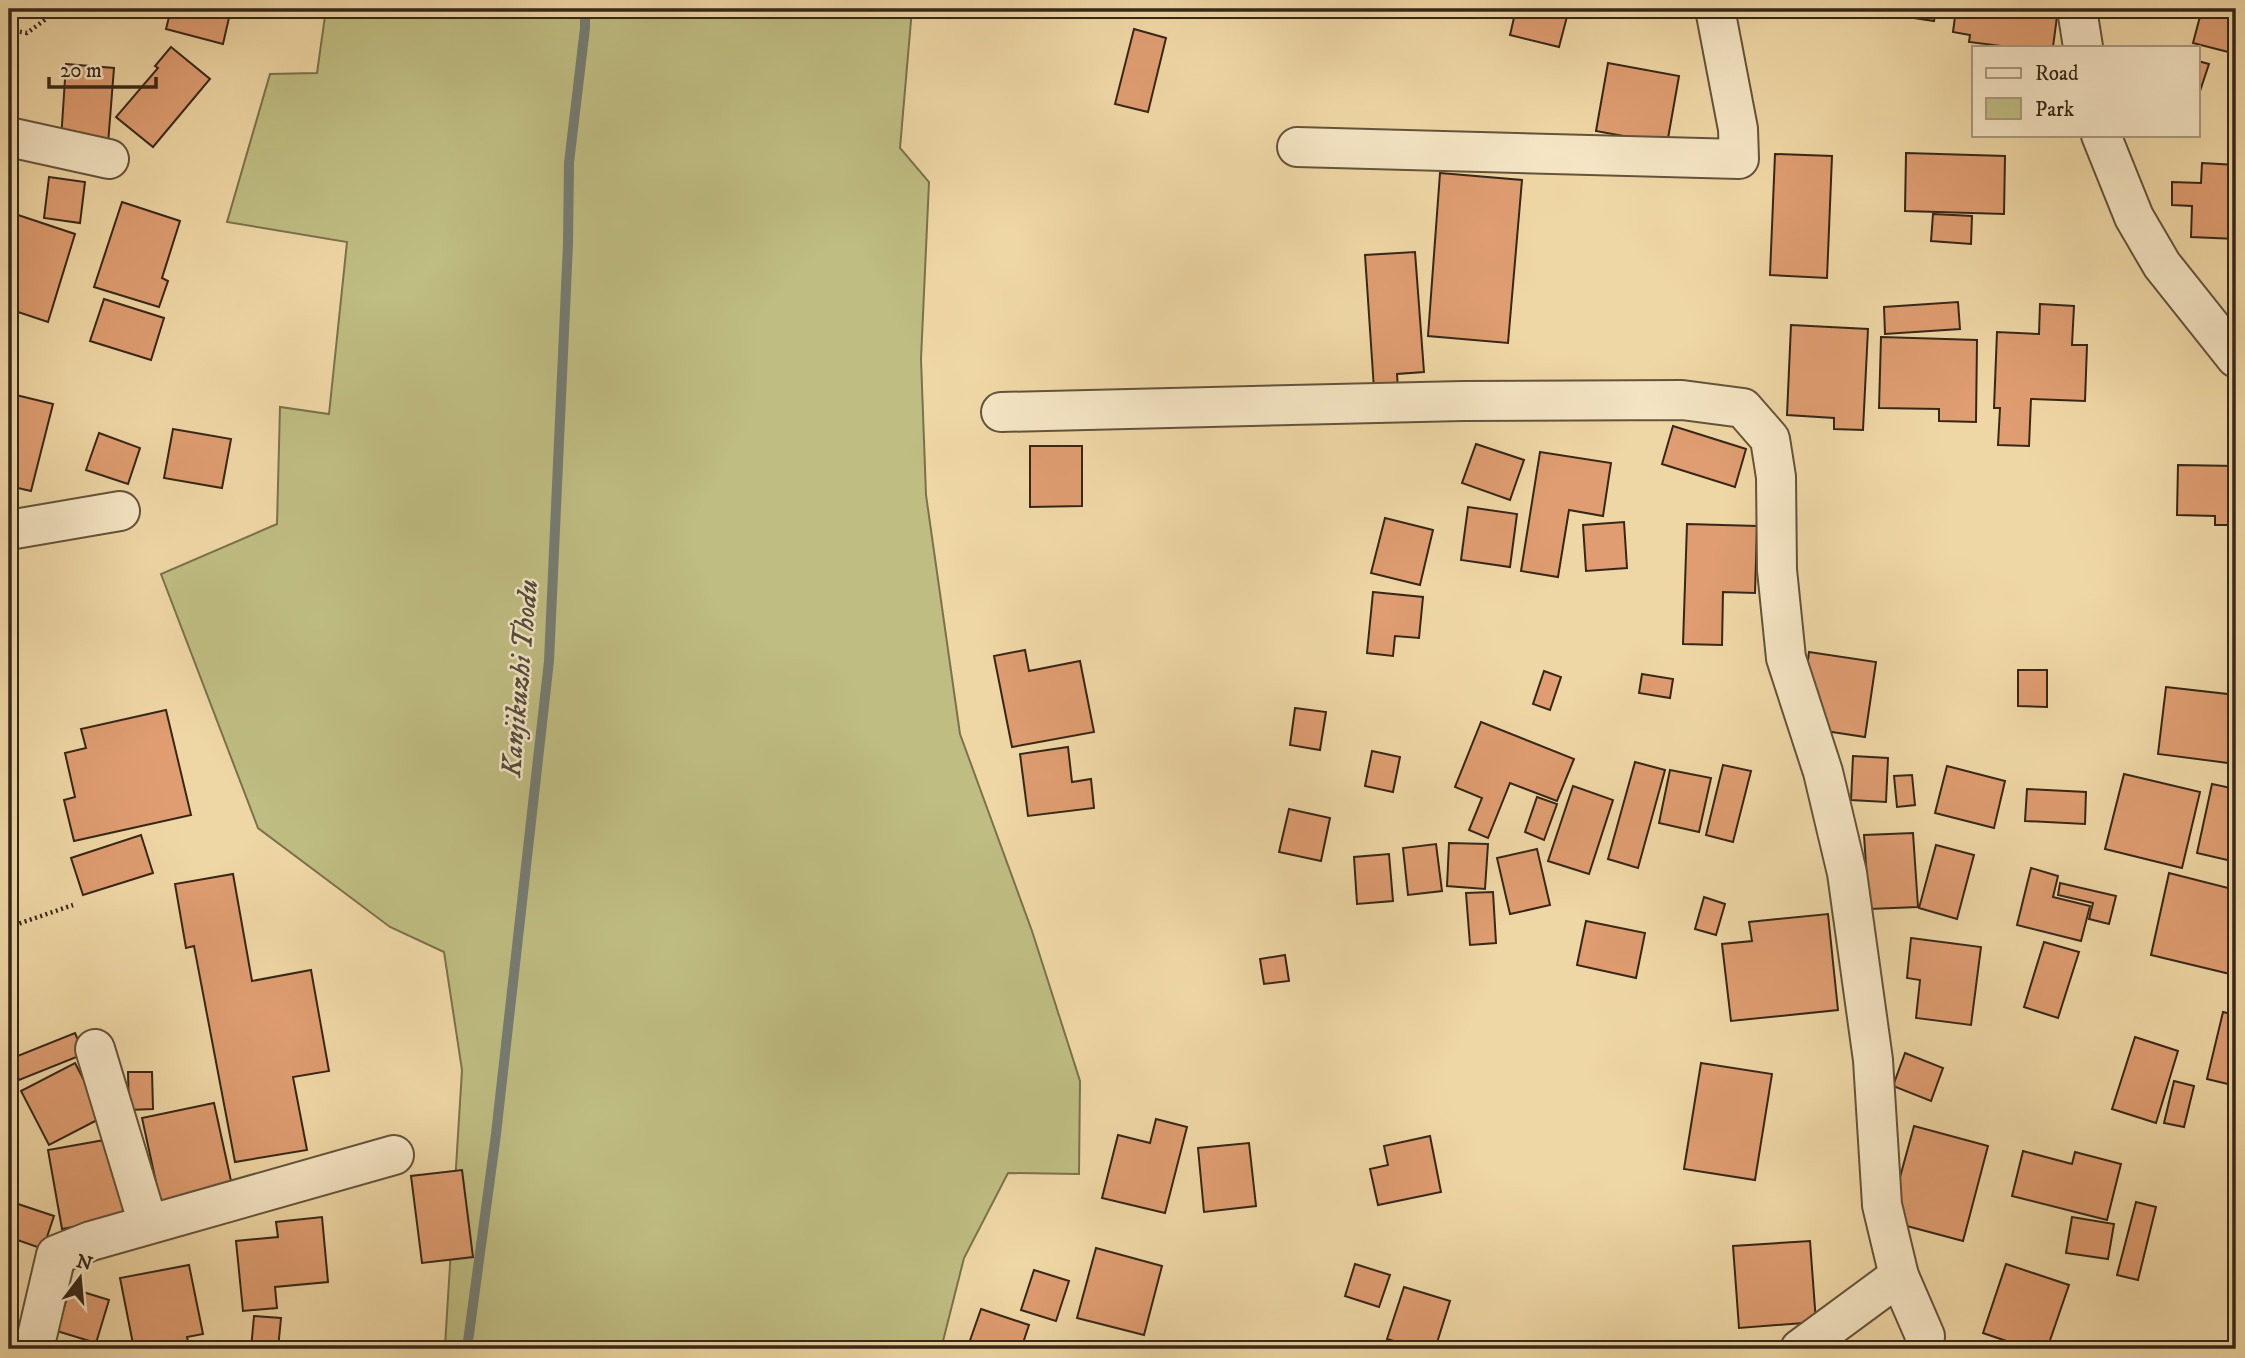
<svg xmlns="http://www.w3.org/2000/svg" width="2245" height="1358" font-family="'IM FELL DW Pica',serif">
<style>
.green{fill:#bfbd82;stroke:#7a724c;stroke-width:2}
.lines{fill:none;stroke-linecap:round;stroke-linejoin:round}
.stream{stroke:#757d74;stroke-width:10}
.building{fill:#df9d71;stroke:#362717;stroke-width:2}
.minor-casing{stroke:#64533a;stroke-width:42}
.path{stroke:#362717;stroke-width:4.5;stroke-dasharray:2 3.5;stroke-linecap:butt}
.minor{stroke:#f5e5c4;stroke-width:38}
.labels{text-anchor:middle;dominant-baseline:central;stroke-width:5;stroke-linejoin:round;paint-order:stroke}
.water-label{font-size:28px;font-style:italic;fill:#504b3e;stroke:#f5e5c4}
</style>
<rect width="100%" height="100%" fill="#efd7a5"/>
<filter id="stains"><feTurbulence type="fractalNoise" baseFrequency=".00286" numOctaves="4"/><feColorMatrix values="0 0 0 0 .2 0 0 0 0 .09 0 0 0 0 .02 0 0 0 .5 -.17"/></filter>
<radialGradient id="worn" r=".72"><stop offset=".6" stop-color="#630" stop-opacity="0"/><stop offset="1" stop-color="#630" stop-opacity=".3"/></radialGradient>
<path class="green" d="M326 9H912L900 148 929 182 921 359 926 495 960 734 1032 931 1080 1081 1079 1174 1008 1173 964 1258 941 1349H425L445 1346 462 1070 444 952 390 927 258 828 161 574 277 524 280 407 329 414 347 242 227 222 270 74 317 73Z"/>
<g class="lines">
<path class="stream" d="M467 1349 496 1134 549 661 568 244 569 163 585 28V9"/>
</g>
<g class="building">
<path d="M171 9H231L223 44 166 29Z"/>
<path d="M1516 9H1569L1559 47 1510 35Z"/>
<path d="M1649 9H1675L1672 17Z"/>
<path d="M1882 9H1936L1934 21 1881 13Z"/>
<path d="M1956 9H2058L2053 47H2009L1969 42 1970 35 1953 32Z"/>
<path d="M2202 9H2236V54L2193 43Z"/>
<path d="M1134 29 1166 38 1148 112 1115 104Z"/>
<path d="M171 47 210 79 153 147 116 117 158 68 155 66Z"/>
<path d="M2198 61 2209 64 2200 91H2198Z"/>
<path d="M1608 63 1679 76 1667 144 1596 131Z"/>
<path d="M66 64 114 68 108 144 61 140Z"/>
<path d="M1906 153 2005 156 2004 214 1905 211Z"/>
<path d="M1775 154 1832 156 1827 278 1770 275Z"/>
<path d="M2202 163 2236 165V239L2191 237 2192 206 2172 205V182L2201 183Z"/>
<path d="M1440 173 1522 180 1508 343 1428 336Z"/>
<path d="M49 177 85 182 80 223 44 218Z"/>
<path d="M122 202 180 221 162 278 168 281 159 307 94 287Z"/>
<path d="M9 212 75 234 48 322 9 309Z"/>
<path d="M1933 214 1972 216 1971 244 1931 241Z"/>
<path d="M1415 252 1424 372 1397 374 1399 403 1375 404 1365 255Z"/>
<path d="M104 299 164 318 151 360 90 341Z"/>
<path d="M1958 302 1960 329 1885 334 1884 307Z"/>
<path d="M2040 304 2074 306 2072 345H2087L2085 401 2031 399 2029 446 1998 445 2000 408H1994L1997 332 2039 334Z"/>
<path d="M1791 325 1868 329 1863 430 1834 429V418L1787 415Z"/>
<path d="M1881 337 1977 340 1976 422 1939 421V409L1879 408Z"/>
<path d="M16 395 53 404 31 491 9 486V423Z"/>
<path d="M1673 426 1746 449 1735 487 1662 464Z"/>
<path d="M173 429 231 439 222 488 164 478Z"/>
<path d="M99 433 140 448 128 484 86 470Z"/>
<path d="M1476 444 1524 460 1510 500 1462 483Z"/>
<path d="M1030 446H1082V506L1030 507Z"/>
<path d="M1540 452 1611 463 1603 516 1569 510 1558 577 1521 571Z"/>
<path d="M2178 465 2236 466V525H2215V516L2177 515Z"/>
<path d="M1468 507 1517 514 1510 567 1461 560Z"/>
<path d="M1385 518 1433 530 1420 585 1371 573Z"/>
<path d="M1624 522 1627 568 1586 571 1583 525Z"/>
<path d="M1687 524 1757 526 1755 593 1723 592 1722 645 1683 644Z"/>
<path d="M2231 560H2236V634H2234Z"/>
<path d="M1373 592 1423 597 1419 638 1395 636 1393 656 1367 653Z"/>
<path d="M1025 650 1029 671 1080 661 1094 732 1012 747 994 656Z"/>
<path d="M1809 652 1876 662 1865 737 1799 727Z"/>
<path d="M2018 670H2047V707L2018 706Z"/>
<path d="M1544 671 1561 677 1550 710 1533 704Z"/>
<path d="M1642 674 1673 679 1670 698 1639 693Z"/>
<path d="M2166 687 2236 695V764L2158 754Z"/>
<path d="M1295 708 1326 712 1320 750 1290 745Z"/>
<path d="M166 710 191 815 74 841 64 800 75 797 65 753 86 748 81 729Z"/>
<path d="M1481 722 1574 759 1557 801 1510 783 1488 838 1469 830 1482 798 1455 787Z"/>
<path d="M1068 747 1072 782 1091 779 1094 808 1028 816 1020 754Z"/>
<path d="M1372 751 1400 757 1393 792 1365 786Z"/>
<path d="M1853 756 1888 758 1886 802 1851 800Z"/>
<path d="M1635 762 1665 770 1638 868 1608 859Z"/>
<path d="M1723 765 1751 771 1733 842 1706 835Z"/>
<path d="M1947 766 2005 781 1994 828 1935 813Z"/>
<path d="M1670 770 1711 778 1699 832 1659 823Z"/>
<path d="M2124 774 2200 792 2182 868 2105 849Z"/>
<path d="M1912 775 1915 805 1897 807 1894 776Z"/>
<path d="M2212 784 2236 789V862L2197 853Z"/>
<path d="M1573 786 1613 800 1589 874 1548 861Z"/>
<path d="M2027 789 2086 792 2085 824 2025 821Z"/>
<path d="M1537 797 1557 804 1544 840 1525 832Z"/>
<path d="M9 799 14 824 9 825Z"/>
<path d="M1289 809 1330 818 1321 861 1279 852Z"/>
<path d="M1913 833 1918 907 1869 909 1864 835Z"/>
<path d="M141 835 153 873 83 895 71 858Z"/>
<path d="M1449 843 1488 844 1485 889 1447 886Z"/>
<path d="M1436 844 1442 891 1408 895 1403 848Z"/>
<path d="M1936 845 1974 855 1957 919 1919 908Z"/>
<path d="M1537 849 1550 905 1510 914 1497 858Z"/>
<path d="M1389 854 1393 901 1357 904 1354 857Z"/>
<path d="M2031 868 2058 876 2053 897 2090 906 2081 941 2017 925Z"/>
<path d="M2169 873 2236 890V948L2230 974 2151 955Z"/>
<path d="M233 874 252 981 311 970 329 1071 293 1077 307 1150 235 1162 194 946 186 948 175 884Z"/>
<path d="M2060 883 2116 896 2109 924 2089 919 2093 903 2058 895Z"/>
<path d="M1493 892 1496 943 1470 945 1466 893Z"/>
<path d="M1704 897 1725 904 1716 935 1695 929Z"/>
<path d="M1828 914 1838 1010 1731 1021 1722 944 1752 941 1749 922Z"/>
<path d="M1586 921 1645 933 1636 978 1577 965Z"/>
<path d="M1911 938 1981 947 1971 1025 1916 1018 1920 980 1907 978Z"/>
<path d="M2044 942 2079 952 2058 1018 2024 1007Z"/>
<path d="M1285 955 1289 981 1264 984 1260 959Z"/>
<path d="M2223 1012 2236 1015V1086L2207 1079Z"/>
<path d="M75 1033 84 1054 19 1080 10 1059Z"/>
<path d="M2135 1037 2178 1051 2156 1123 2112 1109Z"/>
<path d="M1905 1053 1943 1068 1931 1101 1893 1086Z"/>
<path d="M75 1063 103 1117 49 1145 21 1091Z"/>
<path d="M1701 1063 1772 1074 1755 1180 1684 1169Z"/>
<path d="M128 1072H152L153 1109 129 1110Z"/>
<path d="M2174 1081 2194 1086 2184 1127 2164 1123Z"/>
<path d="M214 1103 233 1190 161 1205 142 1118Z"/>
<path d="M1156 1119 1187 1127 1165 1213 1102 1198 1118 1135 1150 1143Z"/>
<path d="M1914 1126 1988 1146 1963 1241 1888 1221Z"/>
<path d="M1430 1136 1441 1192 1378 1205 1370 1169 1388 1165 1384 1146Z"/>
<path d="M110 1139 125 1217 62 1229 48 1150Z"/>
<path d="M1249 1143 1256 1206 1204 1212 1198 1148Z"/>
<path d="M2023 1151 2072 1164 2075 1152 2121 1164 2107 1220 2012 1196Z"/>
<path d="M462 1170 473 1257 422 1263 411 1176Z"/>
<path d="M12 1202 54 1216 43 1249 9 1237V1211Z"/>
<path d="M2136 1202 2156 1207 2138 1280 2117 1275Z"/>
<path d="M322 1217 328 1282 275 1287 277 1308 243 1311 236 1241 278 1237 276 1222Z"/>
<path d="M2072 1217 2114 1224 2108 1259 2066 1253Z"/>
<path d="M1810 1241 1816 1322 1739 1328 1733 1246Z"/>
<path d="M1096 1248 1162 1266 1144 1335 1077 1318Z"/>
<path d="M1355 1264 1390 1275 1379 1307 1345 1296Z"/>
<path d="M2006 1264 2069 1285 2047 1349H2030L1983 1333Z"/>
<path d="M189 1265 203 1334 187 1337 190 1349H134L120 1278Z"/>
<path d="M1034 1270 1069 1281 1056 1321 1021 1310Z"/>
<path d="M1404 1287 1450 1301 1435 1349H1421L1387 1339Z"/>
<path d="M70 1288 109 1300 96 1343 57 1331Z"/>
<path d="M981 1309 1029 1325 1021 1349H967Z"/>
<path d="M254 1316 281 1318 278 1349H251Z"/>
</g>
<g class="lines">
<g class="minor-casing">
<g id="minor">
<path d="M2077 9 2083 47"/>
<path d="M2101 135 2134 217 2162 265 2236 358"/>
<path d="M9 137 109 159"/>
<path d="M1297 147 1739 159 1738 129 1715 9"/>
<path d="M1001 412 1463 401 1682 400 1743 408 1770 439 1776 477 1777 570 1786 658 1823 772 1847 873 1873 1060 1882 1205 1899 1276 1925 1336 1924 1349"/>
<path d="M9 530 120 511"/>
<path d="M95 1049 148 1224"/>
<path d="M34 1349 56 1255 91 1241 394 1155"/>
<path d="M1800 1349 1899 1276"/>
</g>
</g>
<g class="path">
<path d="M9 30 27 33 46 19 50 9"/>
<path d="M9 927 73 905"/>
</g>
<use href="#minor" class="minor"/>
</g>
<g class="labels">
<g class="water-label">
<text transform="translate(520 678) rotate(-85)">Kanjikuzhi Thodu</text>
</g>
</g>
<rect width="2245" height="1358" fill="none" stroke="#efd7a5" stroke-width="35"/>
<rect x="10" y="10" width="2224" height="1337" fill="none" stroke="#362717" stroke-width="3.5"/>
<rect x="18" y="18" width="2210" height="1323" fill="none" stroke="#362717" stroke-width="2"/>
<rect x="1972" y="46" width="228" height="91" fill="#f5e5c4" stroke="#a9997f" stroke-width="2"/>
<rect x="1986" y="68" width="35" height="10" fill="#f5e5c4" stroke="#a9997f" stroke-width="2"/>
<text x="2035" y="80" font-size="21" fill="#362717">Road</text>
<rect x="1986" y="98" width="35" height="21" fill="#bfbd82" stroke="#a9997f" stroke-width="2"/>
<text x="2035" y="116" font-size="21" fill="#362717">Park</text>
<g transform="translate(80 1278) rotate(16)" stroke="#f5e5c4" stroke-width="5" paint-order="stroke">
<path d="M0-5L12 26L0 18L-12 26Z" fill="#362717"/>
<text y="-10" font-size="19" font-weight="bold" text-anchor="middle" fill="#362717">N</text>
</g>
<path d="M49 77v10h107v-10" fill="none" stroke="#362717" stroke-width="3.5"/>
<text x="60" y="77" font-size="21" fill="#362717" stroke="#f5e5c4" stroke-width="5" paint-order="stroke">20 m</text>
<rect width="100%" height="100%" filter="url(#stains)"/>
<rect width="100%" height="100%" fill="url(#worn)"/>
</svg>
